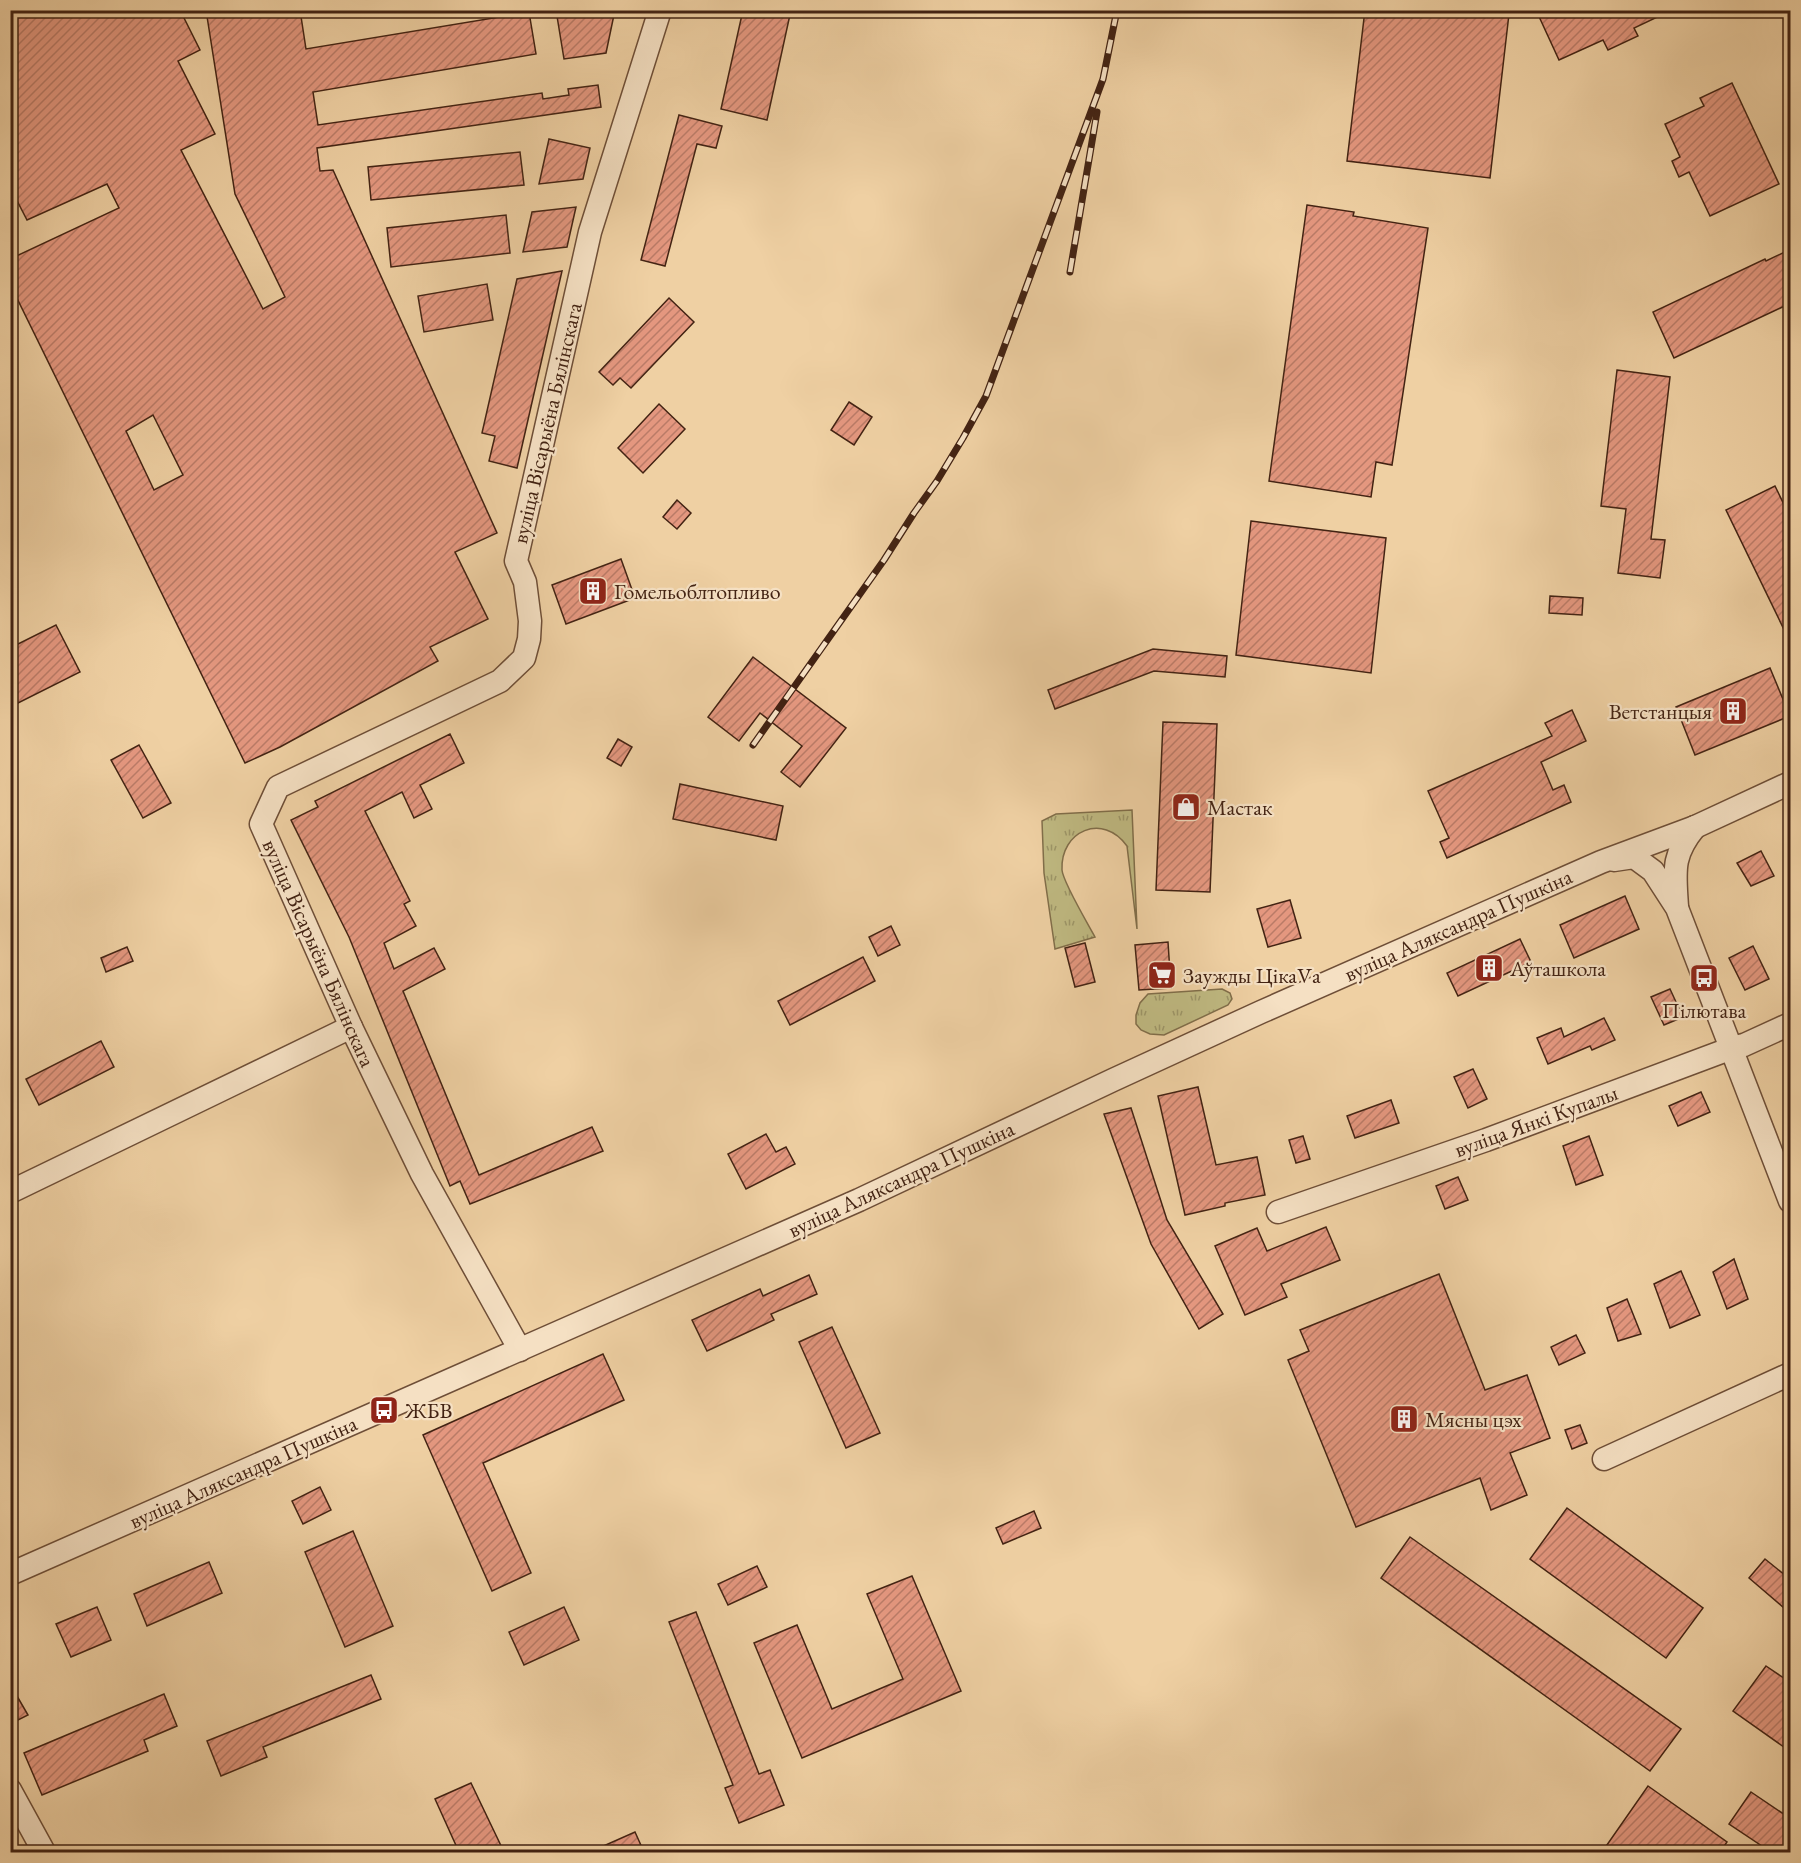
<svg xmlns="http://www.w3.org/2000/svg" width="1801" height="1863" font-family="'EB Garamond',serif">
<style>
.grass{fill:url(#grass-tufts);stroke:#816e4a;stroke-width:1.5}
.building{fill:url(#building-hatch);stroke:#432313;stroke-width:1.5;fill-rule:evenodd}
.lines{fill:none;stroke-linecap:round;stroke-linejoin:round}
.street-casing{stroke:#6e4e37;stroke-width:25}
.street{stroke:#f5e0c3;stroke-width:22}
.rail-casing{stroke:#432313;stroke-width:7}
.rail{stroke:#f5e0c3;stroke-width:4.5;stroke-dasharray:14;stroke-linecap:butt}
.labels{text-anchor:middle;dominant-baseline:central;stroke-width:4.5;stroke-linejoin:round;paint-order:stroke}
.street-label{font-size:22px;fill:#432313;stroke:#f5e0c3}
.poi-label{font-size:22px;fill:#432313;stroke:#f5e0c3;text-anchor:start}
</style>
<defs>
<pattern id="grass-tufts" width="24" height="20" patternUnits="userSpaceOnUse" patternTransform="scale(1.5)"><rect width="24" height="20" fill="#bfb981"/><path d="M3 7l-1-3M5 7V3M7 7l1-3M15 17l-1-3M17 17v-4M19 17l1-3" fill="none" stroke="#9d9668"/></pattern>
<pattern id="building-hatch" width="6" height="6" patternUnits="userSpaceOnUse" patternTransform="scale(1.5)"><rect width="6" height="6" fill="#e4977f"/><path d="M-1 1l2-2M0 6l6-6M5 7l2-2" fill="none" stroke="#ba7b67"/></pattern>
</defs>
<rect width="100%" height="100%" fill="#efd0a3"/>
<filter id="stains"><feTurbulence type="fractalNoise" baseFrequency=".00333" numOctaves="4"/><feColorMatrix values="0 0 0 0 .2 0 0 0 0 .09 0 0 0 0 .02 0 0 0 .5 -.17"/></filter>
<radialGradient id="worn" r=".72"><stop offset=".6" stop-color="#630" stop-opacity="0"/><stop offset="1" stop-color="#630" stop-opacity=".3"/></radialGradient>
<g class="grass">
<path d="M1132 810 1137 929 1127 846C1103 812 1060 831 1062 870 1063 882 1088 924 1095 937L1055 949 1044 873 1042 821 1056 814Z"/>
<path d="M1222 989 1230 993 1232 999 1228 1005 1164 1035 1150 1034 1141 1030 1136 1024V1015L1140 1003 1148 994Z"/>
</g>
<g class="building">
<path d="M10 10H180L200 50 178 61 215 134 181 150 263 309 285 297 235 194 206 10H300L306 49 529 12 536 54 313 92 318 125 542 93 543 99 569 95 568 89 598 85 601 107 317 148 320 171 333 170 497 533 455 552 488 619 430 647 438 661 280 747 245 763 10 284V259L119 208 107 184 27 220 10 187ZM153 415 183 475 154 490 126 431Z"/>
<path d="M556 10H615L606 53 564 59Z"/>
<path d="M743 10H791L767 120 721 109Z"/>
<path d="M1365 10H1483L1509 14 1490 178 1347 161Z"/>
<path d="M1536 10H1672L1634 28 1638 36 1608 50 1603 40 1559 60Z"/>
<path d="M1732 83 1779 184 1710 216 1689 172 1679 177 1672 161 1680 157 1665 124 1704 106 1700 98Z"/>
<path d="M679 115 722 126 716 148 697 144 665 266 641 260Z"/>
<path d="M549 139 590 148 583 179 539 184Z"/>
<path d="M520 152 524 185 371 200 368 167Z"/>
<path d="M1307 205 1354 212 1353 216 1428 228 1392 465 1376 462 1371 497 1269 481Z"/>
<path d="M576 207 567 247 523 252 532 212Z"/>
<path d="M506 215 510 253 391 267 387 228Z"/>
<path d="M1791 249V303L1674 358 1653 312 1765 259 1766 261Z"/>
<path d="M562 271 517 468 489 461 495 436 482 433 517 279Z"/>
<path d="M487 284 493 320 424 332 418 296Z"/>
<path d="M669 298 694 322 631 388 620 378 613 385 599 372Z"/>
<path d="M1617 370 1670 377 1651 539 1665 540 1660 578 1618 573 1626 509 1601 506Z"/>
<path d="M849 402 872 417 854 445 831 430Z"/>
<path d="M659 404 685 429 643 473 618 448Z"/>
<path d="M1775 486 1791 519V644L1726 510Z"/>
<path d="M677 500 691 513 677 529 663 517Z"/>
<path d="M1251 521 1386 538 1371 673 1236 655Z"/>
<path d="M621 559 635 598 566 624 552 585Z"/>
<path d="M1550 596 1583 598 1582 615 1549 613Z"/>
<path d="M56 625 80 672 10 707V648Z"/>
<path d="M1153 649 1227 656 1225 677 1154 671 1055 709 1048 690Z"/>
<path d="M753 657 846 728 800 787 781 772 802 746 760 713 739 741 708 717Z"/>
<path d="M1770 668 1790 716 1695 755 1676 707Z"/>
<path d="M1572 710 1586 741 1541 762 1553 790 1564 785 1571 802 1447 858 1440 842 1449 838 1428 791 1552 736 1545 723Z"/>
<path d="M1163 722 1217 724 1210 892 1156 890Z"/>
<path d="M450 734 464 763 420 785 432 809 414 818 402 792 365 811 410 901 404 904 416 926 384 943 394 969 434 948 445 969 403 991 479 1175 592 1127 603 1151 470 1204 460 1181 450 1186 349 937 291 820 318 807 315 801Z"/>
<path d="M618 739 632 747 621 766 607 758Z"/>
<path d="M139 745 171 803 143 818 111 760Z"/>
<path d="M680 784 783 806 776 840 673 819Z"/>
<path d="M1761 851 1774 876 1751 886 1737 863Z"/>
<path d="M1625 896 1639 929 1574 958 1560 925Z"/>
<path d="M1290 900 1301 938 1268 947 1257 909Z"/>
<path d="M891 926 900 945 878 956 869 937Z"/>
<path d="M1520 939 1531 962 1458 996 1447 973Z"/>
<path d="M1168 942 1171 988 1139 990 1135 945Z"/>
<path d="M1085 943 1095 982 1075 987 1065 948Z"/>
<path d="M1753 946 1769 979 1745 990 1729 958Z"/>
<path d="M127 947 133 961 106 972 101 958Z"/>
<path d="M863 957 875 981 790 1025 778 1001Z"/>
<path d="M1670 989 1683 1017 1664 1025 1651 997Z"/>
<path d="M1604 1018 1615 1040 1592 1050 1590 1046 1548 1064 1537 1038 1561 1028 1564 1037Z"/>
<path d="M101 1041 114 1067 39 1105 26 1079Z"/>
<path d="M1473 1069 1487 1099 1468 1108 1454 1077Z"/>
<path d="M1198 1087 1216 1165 1257 1157 1265 1195 1225 1203V1206L1185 1215 1158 1096Z"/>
<path d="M1701 1092 1710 1112 1678 1126 1669 1106Z"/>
<path d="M1391 1100 1399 1123 1355 1138 1347 1116Z"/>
<path d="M1131 1108 1167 1220 1223 1314 1199 1329 1151 1244 1104 1114Z"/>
<path d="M766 1134 776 1152 786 1147 795 1164 746 1189 728 1154Z"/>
<path d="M1303 1136 1310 1159 1296 1163 1289 1140Z"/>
<path d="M1589 1136 1603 1175 1576 1185 1563 1146Z"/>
<path d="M1458 1177 1468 1200 1445 1209 1436 1186Z"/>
<path d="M1326 1227 1340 1260 1281 1284 1287 1297 1245 1315 1215 1246 1257 1228 1267 1251Z"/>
<path d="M1734 1259 1748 1299 1727 1309 1713 1272Z"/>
<path d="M1681 1271 1700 1315 1670 1328 1654 1284Z"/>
<path d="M1439 1274 1485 1390 1527 1375 1550 1438 1510 1453 1527 1495 1491 1510 1480 1478 1356 1527 1288 1360 1309 1351 1300 1330Z"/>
<path d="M809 1275 817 1294 771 1314 774 1320 707 1351 692 1320 760 1289 763 1296Z"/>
<path d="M1627 1299 1641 1334 1618 1341 1607 1308Z"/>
<path d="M832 1327 880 1433 846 1448 799 1342Z"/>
<path d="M1576 1335 1585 1353 1559 1365 1551 1347Z"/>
<path d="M603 1354 624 1400 483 1463 531 1573 492 1591 423 1435Z"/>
<path d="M1580 1425 1587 1443 1572 1449 1565 1430Z"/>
<path d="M320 1487 331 1510 303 1524 292 1501Z"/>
<path d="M1567 1508 1703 1608 1666 1658 1530 1559Z"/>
<path d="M1034 1511 1041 1528 1003 1544 996 1528Z"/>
<path d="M353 1531 393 1626 345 1647 305 1552Z"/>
<path d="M1410 1537 1681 1729 1650 1771 1381 1578Z"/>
<path d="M1765 1559 1791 1580V1614L1749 1578Z"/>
<path d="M209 1562 222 1593 147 1626 134 1594Z"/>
<path d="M757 1566 767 1587 728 1605 718 1584Z"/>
<path d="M912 1576 961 1691 802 1758 754 1643 797 1625 832 1709 903 1679 867 1594Z"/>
<path d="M97 1607 111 1640 71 1657 56 1624Z"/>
<path d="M564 1607 579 1640 524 1665 509 1632Z"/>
<path d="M696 1612 759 1774 770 1770 784 1805 739 1823 725 1788 733 1785 669 1622Z"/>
<path d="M1766 1666 1791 1683V1752L1733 1711Z"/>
<path d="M371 1675 381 1699 263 1747 267 1757 221 1776 207 1741Z"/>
<path d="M10 1684 28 1715 10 1724Z"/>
<path d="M164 1694 177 1726 144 1740 148 1751 42 1795 24 1753Z"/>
<path d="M471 1783 504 1852H459L435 1799Z"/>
<path d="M1648 1786 1727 1842 1720 1852H1602Z"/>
<path d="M1751 1792 1791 1819V1852H1771L1729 1824Z"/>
<path d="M635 1832 644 1852H590Z"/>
</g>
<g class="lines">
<g class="street-casing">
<g id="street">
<path d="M1614 860 1634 857 1653 871 1677 908 1790 1201"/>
<path d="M1677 907C1675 872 1671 856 1695 827"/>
<path d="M10 1192 351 1027"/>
<path d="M1278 1212 1486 1140 1732 1048 1744 1045 1790 1024"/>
<path d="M520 1350 422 1174 351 1027 261 824 278 787 500 681 524 658 529 639 530 621 525 582 516 561 590 232 660 10"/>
<path d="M1604 1459 1790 1374"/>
<path d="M10 1574 859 1200 1113 1080 1261 1012 1601 862 1695 827 1790 783"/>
<path d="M10 1790 44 1852"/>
</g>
</g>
<use href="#street" class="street"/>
<g class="rail-casing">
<g id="rail">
<path d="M1070 272 1097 112"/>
<path d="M753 745 884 560 914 513 937 481 963 438 986 396 1103 79 1117 10"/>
</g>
</g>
<use href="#rail" class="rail"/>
</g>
<defs>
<g id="building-square" transform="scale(1.5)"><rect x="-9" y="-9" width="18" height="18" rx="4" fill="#8f2418" stroke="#f5e0c3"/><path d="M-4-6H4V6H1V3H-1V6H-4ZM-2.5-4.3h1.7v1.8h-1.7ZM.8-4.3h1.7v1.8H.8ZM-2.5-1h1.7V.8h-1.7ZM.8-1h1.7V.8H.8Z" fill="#fff"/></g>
<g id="shop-square" transform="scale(1.5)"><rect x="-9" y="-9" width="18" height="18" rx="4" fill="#8f2418" stroke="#f5e0c3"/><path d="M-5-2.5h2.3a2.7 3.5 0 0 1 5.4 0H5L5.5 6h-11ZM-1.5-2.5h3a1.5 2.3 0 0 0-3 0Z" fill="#fff"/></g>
<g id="supermarket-square" transform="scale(1.5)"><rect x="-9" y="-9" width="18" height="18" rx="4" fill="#8f2418" stroke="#f5e0c3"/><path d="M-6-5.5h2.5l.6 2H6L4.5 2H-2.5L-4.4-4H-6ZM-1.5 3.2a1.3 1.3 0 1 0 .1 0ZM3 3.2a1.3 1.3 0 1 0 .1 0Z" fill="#fff"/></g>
<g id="bus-square" transform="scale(1.5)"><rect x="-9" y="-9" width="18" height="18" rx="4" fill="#8f2418" stroke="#f5e0c3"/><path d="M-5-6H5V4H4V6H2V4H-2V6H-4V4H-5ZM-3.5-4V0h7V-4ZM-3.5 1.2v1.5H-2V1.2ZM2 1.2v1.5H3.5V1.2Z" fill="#fff"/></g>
</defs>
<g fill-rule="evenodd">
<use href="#building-square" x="593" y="591"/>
<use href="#building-square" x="1733" y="711"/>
<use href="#shop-square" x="1186" y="807"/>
<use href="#building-square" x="1489" y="968"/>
<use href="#supermarket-square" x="1162" y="975"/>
<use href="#bus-square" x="1704" y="978"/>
<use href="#bus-square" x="384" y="1410"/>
<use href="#building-square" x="1404" y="1419"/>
</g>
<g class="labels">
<g class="street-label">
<text transform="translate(547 423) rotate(-77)">вуліца Вісарыёна Бялінскага</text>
<text transform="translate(1458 925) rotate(-24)">вуліца Аляксандра Пушкіна</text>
<text transform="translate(319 953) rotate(66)">вуліца Вісарыёна Бялінскага</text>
<text transform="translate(1536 1121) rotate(-20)">вуліца Янкі Купалы</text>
<text transform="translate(901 1179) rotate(-25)">вуліца Аляксандра Пушкіна</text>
<text transform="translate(243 1472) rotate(-24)">вуліца Аляксандра Пушкіна</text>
</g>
<g class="poi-label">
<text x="614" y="591">Гомельоблтопливо</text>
<text x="1712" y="711" text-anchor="end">Ветстанцыя</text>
<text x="1207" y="807">Мастак</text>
<text x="1510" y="968">Аўташкола</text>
<text x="1183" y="975">Заужды ЦікаVа</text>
<text x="1704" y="1010" text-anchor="middle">Пілютава</text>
<text x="405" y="1410">ЖБВ</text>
<text x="1425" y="1419">Мясны цэх</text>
</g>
</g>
<rect width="1801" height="1863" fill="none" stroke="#efd0a3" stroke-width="36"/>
<rect x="12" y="12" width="1777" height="1839" fill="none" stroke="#432313" stroke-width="3"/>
<rect x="18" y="18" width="1765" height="1827" fill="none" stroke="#432313" stroke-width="1.5"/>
<rect width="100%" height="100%" filter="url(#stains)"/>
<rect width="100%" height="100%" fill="url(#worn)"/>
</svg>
